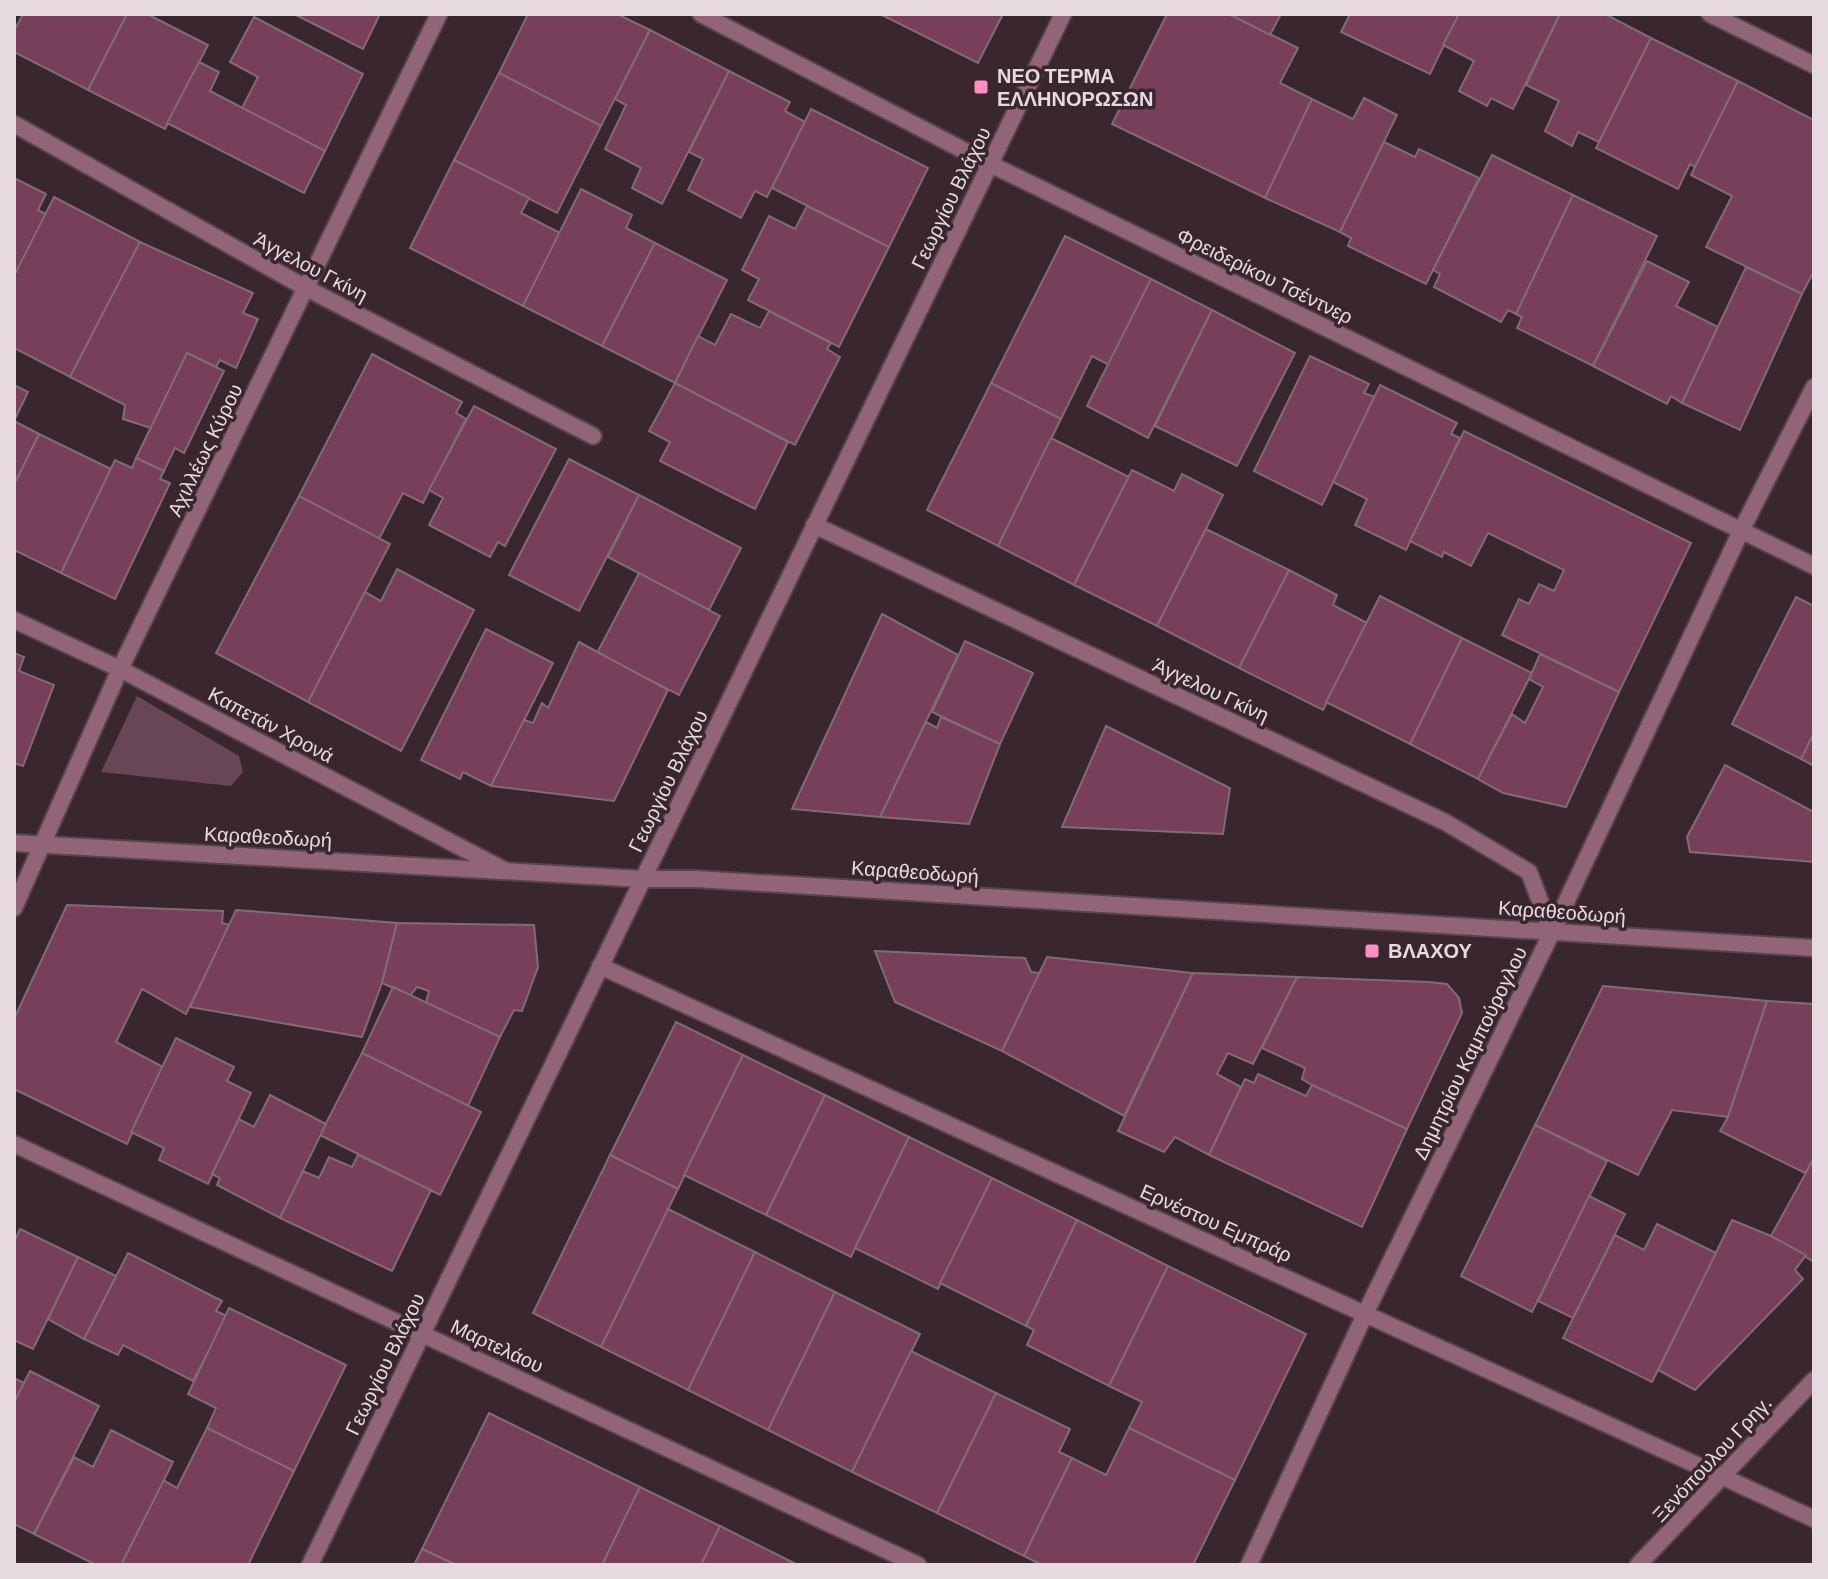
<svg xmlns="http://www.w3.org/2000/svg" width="1828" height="1579" font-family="Rubik,sans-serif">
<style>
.green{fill:#684655}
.building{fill:#773f59;stroke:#826b75;stroke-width:2}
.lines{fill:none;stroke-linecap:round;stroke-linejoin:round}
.pedestrian-casing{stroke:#56434b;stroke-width:20}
.minor-casing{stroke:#56434b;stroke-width:20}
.tertiary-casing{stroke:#56434b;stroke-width:20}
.pedestrian{stroke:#916478;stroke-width:16}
.minor{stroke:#916478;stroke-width:16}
.tertiary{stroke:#916478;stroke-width:16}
.poi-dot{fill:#fc8fc2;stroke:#3a262f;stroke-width:3}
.labels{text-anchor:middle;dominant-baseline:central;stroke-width:7;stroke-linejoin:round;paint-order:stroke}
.poi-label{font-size:20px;font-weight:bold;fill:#e7dadf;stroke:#3a262f;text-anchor:start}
.street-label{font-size:20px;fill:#e7dadf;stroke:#3a262f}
</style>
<rect width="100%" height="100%" fill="#3a262f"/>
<path class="green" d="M137 696 239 756 243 772 231 786 101 772Z"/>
<g class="building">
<path d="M23 14H127L88 90 14 52V31Z"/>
<path d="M127 14H147L208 45 165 129 88 90Z"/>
<path d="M294 14H380L363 49Z"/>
<path d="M528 14H617L650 30 601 126 499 73Z"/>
<path d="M880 14H1003L978 63Z"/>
<path d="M1167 14H1229L1298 48 1280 83 1312 99 1265 198 1112 124Z"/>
<path d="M1229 14H1281L1270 35Z"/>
<path d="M1350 14H1459L1430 74 1341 32Z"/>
<path d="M1459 14H1560L1513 109 1491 98 1487 106 1459 91 1474 61 1443 45Z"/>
<path d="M1560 14H1605L1651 38 1599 142 1578 132 1572 146 1545 131 1559 101 1526 85Z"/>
<path d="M254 17 363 74 325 151 242 108 258 77 230 62Z"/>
<path d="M650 30 729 71 662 204 632 188 641 168 605 149 626 105 615 99Z"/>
<path d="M1651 38 1738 81 1695 167 1690 164 1678 189 1596 148Z"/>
<path d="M199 62 219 72 210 91 325 151 304 193 167 123Z"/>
<path d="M729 71 790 102 785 111 805 122 767 197 755 191 741 218 688 190 703 159 689 152Z"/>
<path d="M499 73 601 126 557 213 454 160Z"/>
<path d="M1738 81 1814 120V271L1802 294 1706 247 1732 196 1691 175Z"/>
<path d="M1364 98 1397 115 1340 232 1265 198 1312 99 1353 119Z"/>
<path d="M811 109 928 168 889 247 772 188Z"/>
<path d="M1384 142 1415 157 1419 149 1479 178 1426 284 1348 246 1351 238 1340 232Z"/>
<path d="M1492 155 1573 195 1516 314 1508 310 1501 322 1434 287 1440 274 1433 270Z"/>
<path d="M454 160 529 198 521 213 560 233 523 306 410 248Z"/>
<path d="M14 178 46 194 38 210 46 214 14 276Z"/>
<path d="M581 189 632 215 626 228 655 243 602 346 523 306Z"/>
<path d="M1573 195 1657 236 1593 366 1517 328 1522 317 1516 314Z"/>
<path d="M54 197 140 242 70 377 14 348V276Z"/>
<path d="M807 206 889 247 839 347 748 300 759 279 742 270 769 216 795 229Z"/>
<path d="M1065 236 1151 279 1109 365 1092 356 1061 419 991 383Z"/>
<path d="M140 242 253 293 243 313 258 319 236 368 220 360 216 367 187 353 151 428 123 419 125 405 70 377Z"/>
<path d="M655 243 727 280 675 383 602 346Z"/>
<path d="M1647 261 1689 282 1676 306 1718 327 1682 403 1671 396 1667 404 1593 366Z"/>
<path d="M1746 267 1802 294 1740 430 1682 403Z"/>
<path d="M1151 279 1212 310 1148 438 1087 406Z"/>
<path d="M1212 310 1295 353 1237 466 1155 426Z"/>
<path d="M769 311 831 343 827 349 840 357 795 445 675 383 698 336 715 345 731 314 760 328Z"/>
<path d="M187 353 224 371 184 453 175 448 164 471 136 458Z"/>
<path d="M372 354 462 402 456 413 466 419 423 503 403 493 379 539 299 496Z"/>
<path d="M1310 356 1369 384 1364 393 1375 397 1322 505 1254 471Z"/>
<path d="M675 383 788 442 755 509 660 461 670 442 649 431Z"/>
<path d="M991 383 1061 419 998 546 927 510Z"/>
<path d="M14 385 28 392 14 421 39 434 14 485Z"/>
<path d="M1380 385 1457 423 1451 434 1460 438 1406 550 1355 525 1367 499 1333 482Z"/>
<path d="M474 406 556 449 505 546 498 542 490 557 429 525 443 498 429 490Z"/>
<path d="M1464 431 1691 543 1619 692 1502 635 1519 599 1529 604 1539 584 1554 591 1564 570 1488 533 1471 566 1444 552 1442 557 1410 541Z"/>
<path d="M39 434 111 469 61 573 14 550V485Z"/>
<path d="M1051 438 1129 477 1074 585 998 546Z"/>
<path d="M136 458 164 471 160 479 170 483 115 599 61 573 115 460 132 468Z"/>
<path d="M569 459 639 495 579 611 509 575Z"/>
<path d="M1132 470 1174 491 1182 474 1223 495 1157 626 1074 585Z"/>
<path d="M639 495 741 548 709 610 608 557Z"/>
<path d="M299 496 390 544 308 702 216 653Z"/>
<path d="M1206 529 1289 570 1239 668 1157 626Z"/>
<path d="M397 569 474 610 401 751 308 702 365 592 381 601Z"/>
<path d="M1289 570 1337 595 1333 605 1367 623 1323 710 1239 668Z"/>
<path d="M639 573 720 616 679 695 597 653Z"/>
<path d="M1380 596 1462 638 1410 744 1326 702Z"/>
<path d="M1796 597 1814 606V733L1801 759 1732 724Z"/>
<path d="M882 614 958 655 880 817 792 809Z"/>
<path d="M486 629 553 663 491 786 463 772 460 779 421 760Z"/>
<path d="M1462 638 1532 673 1478 779 1410 744Z"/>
<path d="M965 641 1033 673 1000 744 932 712Z"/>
<path d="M579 642 668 690 614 801 491 786 524 720 533 723 542 703 548 708Z"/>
<path d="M14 653 24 657 19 671 54 685 23 766 14 763Z"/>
<path d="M1540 654 1619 692 1566 807 1503 793 1478 779 1512 714 1525 723 1543 687 1529 679Z"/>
<path d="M941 717 1000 744 969 824 880 817 926 722 937 728Z"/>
<path d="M1106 726 1230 788 1223 834 1062 827Z"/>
<path d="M1814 733V766L1801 759Z"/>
<path d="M1725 765 1814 812V862L1690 852 1687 837Z"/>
<path d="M67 905 223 911 222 923 230 925 186 1014 142 989 116 1042 163 1067 127 1144 14 1089V1019Z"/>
<path d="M236 910 397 923 382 983 362 1037 190 1007Z"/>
<path d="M397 923 534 925 538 967 522 1011 514 1010 500 1037 426 1003 429 991 417 987 410 996 382 983Z"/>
<path d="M875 951 1025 958 1031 972 1040 973 1002 1051 895 1002Z"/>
<path d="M1047 957 1193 973 1124 1116 1002 1051Z"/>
<path d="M1193 973 1297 977 1253 1064 1228 1053 1217 1074 1241 1087 1209 1155 1175 1137 1164 1152 1118 1131Z"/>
<path d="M1297 977 1429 982 1447 984 1459 998 1462 1013 1407 1129 1312 1085 1302 1079 1305 1068 1262 1048Z"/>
<path d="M1603 986 1767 1001 1728 1117 1672 1110 1638 1175 1535 1125Z"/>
<path d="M393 987 500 1037 468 1106 362 1053Z"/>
<path d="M1767 1001 1814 1004V1158L1805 1173 1720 1131 1728 1117Z"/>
<path d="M676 1022 743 1055 678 1189 610 1155Z"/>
<path d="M176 1038 234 1067 227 1081 251 1093 208 1184 159 1160 164 1148 131 1132Z"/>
<path d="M362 1053 481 1112 440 1195 320 1135Z"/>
<path d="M743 1055 825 1095 766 1215 684 1175Z"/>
<path d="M1258 1074 1306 1096 1312 1085 1407 1129 1362 1227 1209 1155 1245 1079 1254 1083Z"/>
<path d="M270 1095 326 1124 280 1218 217 1185 220 1178 212 1174 239 1119 254 1127Z"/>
<path d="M825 1095 909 1137 851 1257 766 1215Z"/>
<path d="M1535 1125 1607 1161 1532 1312 1461 1276Z"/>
<path d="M909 1137 992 1178 938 1289 855 1248Z"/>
<path d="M358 1155 431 1190 392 1271 280 1218 303 1171 319 1178 329 1157 352 1167Z"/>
<path d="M610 1155 678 1189 601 1347 533 1313Z"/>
<path d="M1814 1158V1262L1771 1236Z"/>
<path d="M992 1178 1077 1220 1026 1326 940 1283Z"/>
<path d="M1589 1196 1625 1214 1573 1318 1538 1301Z"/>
<path d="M668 1209 755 1252 688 1390 601 1347Z"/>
<path d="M1077 1220 1168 1266 1109 1386 1027 1345 1034 1330 1026 1326Z"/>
<path d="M1732 1220 1771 1236 1806 1255 1795 1270 1803 1279 1695 1390 1658 1370Z"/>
<path d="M1657 1224 1716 1253 1652 1382 1563 1338 1615 1235 1644 1250Z"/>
<path d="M20 1229 78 1257 33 1349 14 1340V1242Z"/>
<path d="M755 1252 835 1292 768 1430 688 1390Z"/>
<path d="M128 1253 222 1301 216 1311 227 1316 193 1381 123 1345 118 1355 84 1339Z"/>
<path d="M78 1257 116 1276 84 1339 48 1319Z"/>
<path d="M1168 1266 1306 1334 1235 1480 1129 1428 1142 1402 1109 1386Z"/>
<path d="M835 1292 920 1334 852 1472 768 1430Z"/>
<path d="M229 1308 346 1365 294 1471 207 1428 216 1408 188 1394Z"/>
<path d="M911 1351 996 1393 937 1513 852 1472Z"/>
<path d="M30 1371 99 1406 34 1534 14 1524V1402Z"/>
<path d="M14 1378 24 1383 14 1402Z"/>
<path d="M996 1393 1070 1429 1059 1452 1072 1458 1024 1556 937 1513Z"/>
<path d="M489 1413 640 1487 602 1565H456L422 1549Z"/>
<path d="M207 1428 294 1471 248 1565H121L163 1480 177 1488Z"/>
<path d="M1129 1428 1235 1480 1193 1565H1042L1024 1556 1072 1458 1106 1475Z"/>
<path d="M111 1430 173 1462 121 1565H96L34 1534 74 1457 93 1467Z"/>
<path d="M640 1487 720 1526 701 1565H602Z"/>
<path d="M720 1526 798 1565H701Z"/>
<path d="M422 1549 456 1565H414Z"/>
</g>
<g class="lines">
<g class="pedestrian-casing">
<path id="pedestrian" d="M1723 1477 1814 1519"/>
</g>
<g class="minor-casing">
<g id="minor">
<path d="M701 14 990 164 1814 566"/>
<path d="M1710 14 1814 65"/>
<path d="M14 124 306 288 593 436"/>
<path d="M814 525 1445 822 1529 872 1552 932"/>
<path d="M14 620 120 669 506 871"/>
<path d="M14 908 120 669 439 14"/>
<path d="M600 966 1723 1477"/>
<path d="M14 1144 918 1565"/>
<path d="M310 1565 1063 14"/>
<path d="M1249 1565 1366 1312 1552 932 1741 531 1814 387"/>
</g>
</g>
<g class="tertiary-casing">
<g id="tertiary">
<path d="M14 843 642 879H696L1814 948"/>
<path d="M1638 1565 1814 1380"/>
</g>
</g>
<use href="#pedestrian" class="pedestrian"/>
<use href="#minor" class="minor"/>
<use href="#tertiary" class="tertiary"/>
</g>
<g class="poi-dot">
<rect x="973" y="79" width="16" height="16" rx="4"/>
<rect x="1364" y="943" width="16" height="16" rx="4"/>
</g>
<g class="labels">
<g class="poi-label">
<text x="997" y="76">ΝΕΟ ΤΕΡΜΑ<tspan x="997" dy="23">ΕΛΛΗΝΟΡΩΣΩΝ</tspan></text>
<text x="1388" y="951">ΒΛΑΧΟΥ</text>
</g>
<g class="street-label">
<text transform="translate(951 198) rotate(-64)">Γεωργίου Βλάχου</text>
<text transform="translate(311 267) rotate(28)">Άγγελου Γκίνη</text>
<text transform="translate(1265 276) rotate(26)">Φρειδερίκου Τσέντνερ</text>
<text transform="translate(205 450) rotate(-64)">Αχιλλέως Κύρου</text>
<text transform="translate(1211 690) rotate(25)">Άγγελου Γκίνη</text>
<text transform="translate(271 725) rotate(28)">Καπετάν Χρονά</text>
<text transform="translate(668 781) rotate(-64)">Γεωργίου Βλάχου</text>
<text transform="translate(268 837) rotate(3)">Καραθεοδωρή</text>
<text transform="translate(915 872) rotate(4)">Καραθεοδωρή</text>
<text transform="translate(1562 912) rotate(4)">Καραθεοδωρή</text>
<text transform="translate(1470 1053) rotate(-64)">Δημητρίου Καμπούρογλου</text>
<text transform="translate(1216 1223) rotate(24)">Ερνέστου Εμπράρ</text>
<text transform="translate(497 1346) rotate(25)">Μαρτελάου</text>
<text transform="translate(385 1364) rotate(-64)">Γεωργίου Βλάχου</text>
<text transform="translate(1712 1459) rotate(-47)">Ξενόπουλου Γρηγ.</text>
</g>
</g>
<rect width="1828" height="1579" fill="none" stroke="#e7dadf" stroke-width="32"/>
</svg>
